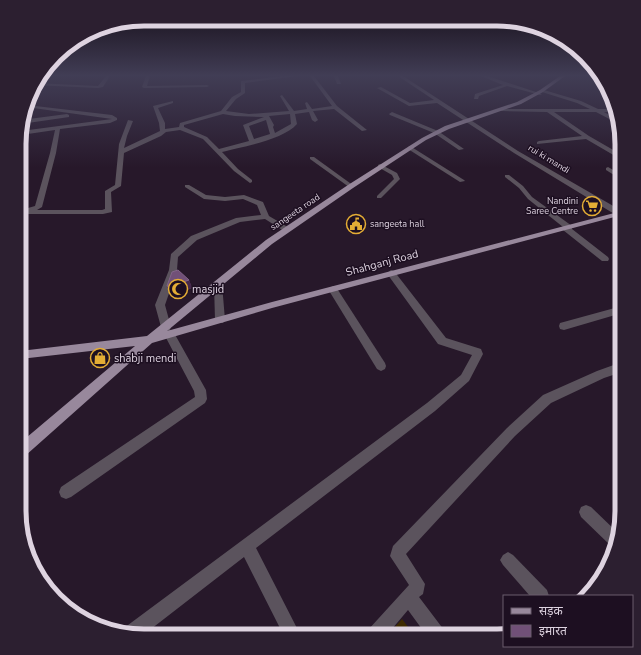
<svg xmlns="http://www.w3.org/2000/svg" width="641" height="655" font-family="'Nunito Sans','Noto Sans Devanagari',sans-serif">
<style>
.green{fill:#3e2b01}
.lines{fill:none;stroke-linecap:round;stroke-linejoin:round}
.minor{fill:#5b535d;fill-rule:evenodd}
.major{fill:#98889c;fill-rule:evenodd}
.wall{fill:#64406c}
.shaded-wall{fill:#46294c}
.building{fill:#715078;stroke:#826488}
.labels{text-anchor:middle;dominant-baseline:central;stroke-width:3;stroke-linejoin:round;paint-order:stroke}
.far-street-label{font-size:9px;fill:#ded3e0;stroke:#1d0f21}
.far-poi-label{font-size:9px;fill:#ded3e0;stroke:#1d0f21;text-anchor:end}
.street-label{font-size:11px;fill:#ded3e0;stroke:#1d0f21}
.poi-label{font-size:11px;fill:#ded3e0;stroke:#1d0f21;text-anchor:start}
.rim{fill:none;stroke:#ded3e0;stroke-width:5}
</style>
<rect width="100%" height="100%" fill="#27182a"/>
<path class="green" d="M402 619 415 636H387Z"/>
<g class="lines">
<g class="minor">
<path d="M106 76H110L103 87 98 88 34 85 35 83 98 86Z"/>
<path d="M146 76H150L147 86 207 85 209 86 207 87 144 88 142 87Z"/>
<path d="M284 76H297L245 83V93L236 99 226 111 249 114 289 111 280 96 282 95 294 111 307 109 305 103 307 102 312 109 332 106 310 76H314L337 106 367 130 362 131 334 109 313 111 318 120 315 122 312 120 309 112 295 114 297 124C283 140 242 147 222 152L238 169 252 180V182L250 183 234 171 203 139 180 130 166 132 161 136 124 153 121 186 111 192 112 212 103 214H21V210L35 206 50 153 55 130 21 135V131L112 119 26 107 27 105 112 115 117 118V120L110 123 60 129 56 153 42 207 37 210H102L105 209V191L115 185 119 144 128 120 133 121 127 136 124 148 160 131 159 123 153 106 173 101V103L158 108 165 123V129L179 127 180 123 221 111 232 97 241 92V81ZM223 114 235 116 264 117 243 125 249 141 219 149 207 137 184 127V125ZM290 114 291 124 275 133 273 127 274 125 269 116ZM266 120 270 134 254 139 249 126Z"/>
<path d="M334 76H338L341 84H337Z"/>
<path d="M398 76H403L518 151 622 211V214L616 215 514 153 437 103 409 106 377 88 381 87 410 103 434 100Z"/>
<path d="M481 76H487L542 94 540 95 507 86 479 96 478 99H474L475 94 503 85Z"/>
<path d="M544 90 581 101 598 109H616L617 113 604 112 619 120V124L596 112H554L589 136 622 155V160L586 139 537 144V142L539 141 582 136 547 112 502 111 500 110 502 109H590L577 103 542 92Z"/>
<path d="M392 112 438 131 464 149 459 150 434 133 390 115 389 114Z"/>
<path d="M67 114 69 115V117L21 124V120Z"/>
<path d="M410 146 464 180 465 181 460 182 408 149V147Z"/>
<path d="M310 157H314L354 186 349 187 310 159Z"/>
<path d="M380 164 397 173 400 179 381 198H377V196L394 179 392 175 378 167V165Z"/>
<path d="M608 167 622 175V180L606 170V168Z"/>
<path d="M505 175H509L523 186 532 197 572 226V229L608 257 609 259 608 261H602L563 230V227L528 199 519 188 505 177Z"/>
<path d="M185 185H189L206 195 225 197 244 195 263 202 269 216 291 229 290 231H284L265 219 240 222 197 240 178 257 177 270 165 305 171 327 170 330H162L161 327 155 305 169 270 171 254 191 236 236 218 261 215 257 205 243 199 225 201 204 199 185 187Z"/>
<path d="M391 270 394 271 446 338 481 349 483 354 469 381 435 411 256 548 301 636H284L244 557 142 636 122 632 124 628 427 403 461 375 472 355 438 344 388 275 387 273Z"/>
<path d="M218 281 222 284 225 320 223 323H217L215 320 214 284Z"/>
<path d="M333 286 336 287 385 363 386 366 385 369 381 371 377 369 328 289Z"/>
<path d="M622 306V313L564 330 560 329 559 326 560 323Z"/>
<path d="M169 330 173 331 206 390 207 399 205 403 71 497 66 499 61 497 59 492 61 487 195 397 194 391 164 334 165 331Z"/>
<path d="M622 362V372L604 378 551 403 515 436 406 554 425 584 423 594 419 597 444 630 446 636H427L408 610 386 636H366L368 630 409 585 390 556 393 546 507 428 543 395 597 371Z"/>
<path d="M586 505 591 507 618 533 614 548 611 546 581 517 579 512 581 507Z"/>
<path d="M508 552 513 555 547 590 549 596H530L503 565 500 560 503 555Z"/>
</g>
<path class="major" d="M560 76H565L543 92 521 104 449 129 426 140 353 188 272 244 167 331 272 302 622 211V215L272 308 152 343 25 456 20 457V443L135 346 20 359V351L147 336 266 240 348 185 422 138 445 126 517 102 540 90Z"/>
</g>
<path class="wall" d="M189 280 192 288 173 295 170 294 167 286Z"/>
<path class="shaded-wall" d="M189 280 192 288 173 295 170 287Z"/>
<path class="building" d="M178 270 189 280 170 287 167 286 172 272Z"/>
<linearGradient id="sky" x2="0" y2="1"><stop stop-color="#150d17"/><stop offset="0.45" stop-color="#413d55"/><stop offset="1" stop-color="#413d55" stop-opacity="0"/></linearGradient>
<rect width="641" height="168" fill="url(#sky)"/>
<defs>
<g id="supermarket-ring" transform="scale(1)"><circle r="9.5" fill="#1d0f21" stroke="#e4ad35" stroke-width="1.5"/><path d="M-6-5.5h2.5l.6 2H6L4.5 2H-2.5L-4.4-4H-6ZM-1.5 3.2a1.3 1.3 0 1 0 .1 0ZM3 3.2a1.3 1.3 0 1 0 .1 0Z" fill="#e4ad35"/></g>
<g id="civic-ring" transform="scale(1)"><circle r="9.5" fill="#1d0f21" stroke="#e4ad35" stroke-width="1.5"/><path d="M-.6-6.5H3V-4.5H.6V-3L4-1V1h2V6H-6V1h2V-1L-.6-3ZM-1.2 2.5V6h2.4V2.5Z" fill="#e4ad35"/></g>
<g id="mosque-ring" transform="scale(1)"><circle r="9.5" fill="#1d0f21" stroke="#e4ad35" stroke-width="1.5"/><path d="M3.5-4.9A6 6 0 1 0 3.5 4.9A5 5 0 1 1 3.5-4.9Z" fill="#e4ad35"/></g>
<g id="shop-ring" transform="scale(1)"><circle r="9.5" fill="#1d0f21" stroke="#e4ad35" stroke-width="1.5"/><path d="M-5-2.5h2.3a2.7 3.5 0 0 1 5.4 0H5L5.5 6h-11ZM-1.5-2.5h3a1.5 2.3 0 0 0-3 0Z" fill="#e4ad35"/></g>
</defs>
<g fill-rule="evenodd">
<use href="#supermarket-ring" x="592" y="206"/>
<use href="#civic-ring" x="356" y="224"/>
<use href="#mosque-ring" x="178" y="289"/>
<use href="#shop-ring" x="100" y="358"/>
</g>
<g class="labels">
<g class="far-street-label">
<text transform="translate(549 159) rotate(31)">rui ki mandi</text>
<text transform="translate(295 212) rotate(-34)">sangeeta road</text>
</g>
<g class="far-poi-label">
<text x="578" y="201">Nandini<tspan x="578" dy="10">Saree Centre</tspan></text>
<text x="370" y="224" text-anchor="start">sangeeta hall</text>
</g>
<g class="street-label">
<text transform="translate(382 263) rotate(-15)">Shahganj Road</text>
</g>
<g class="poi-label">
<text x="192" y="289">masjid</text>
<text x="114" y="358">shabji mendi</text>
</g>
</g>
<path d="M0 0H641V655H0ZM144 26H497A118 118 0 0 1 615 144V511A118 118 0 0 1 497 629H144A118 118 0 0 1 26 511V144A118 118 0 0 1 144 26Z" fill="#2c1f30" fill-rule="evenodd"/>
<path class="rim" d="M144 26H497A118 118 0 0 1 615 144V511A118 118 0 0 1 497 629H144A118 118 0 0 1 26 511V144A118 118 0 0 1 144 26Z"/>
<rect x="503" y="595" width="130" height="52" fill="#1d0f21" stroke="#6a5d6d"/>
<rect x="511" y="608" width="20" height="6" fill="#98889c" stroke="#6a5d6d"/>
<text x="539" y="615" font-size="12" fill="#ded3e0">सड़क</text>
<rect x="511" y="625" width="20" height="12" fill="#715078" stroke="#6a5d6d"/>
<text x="539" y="635" font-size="12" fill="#ded3e0">इमारत</text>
</svg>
